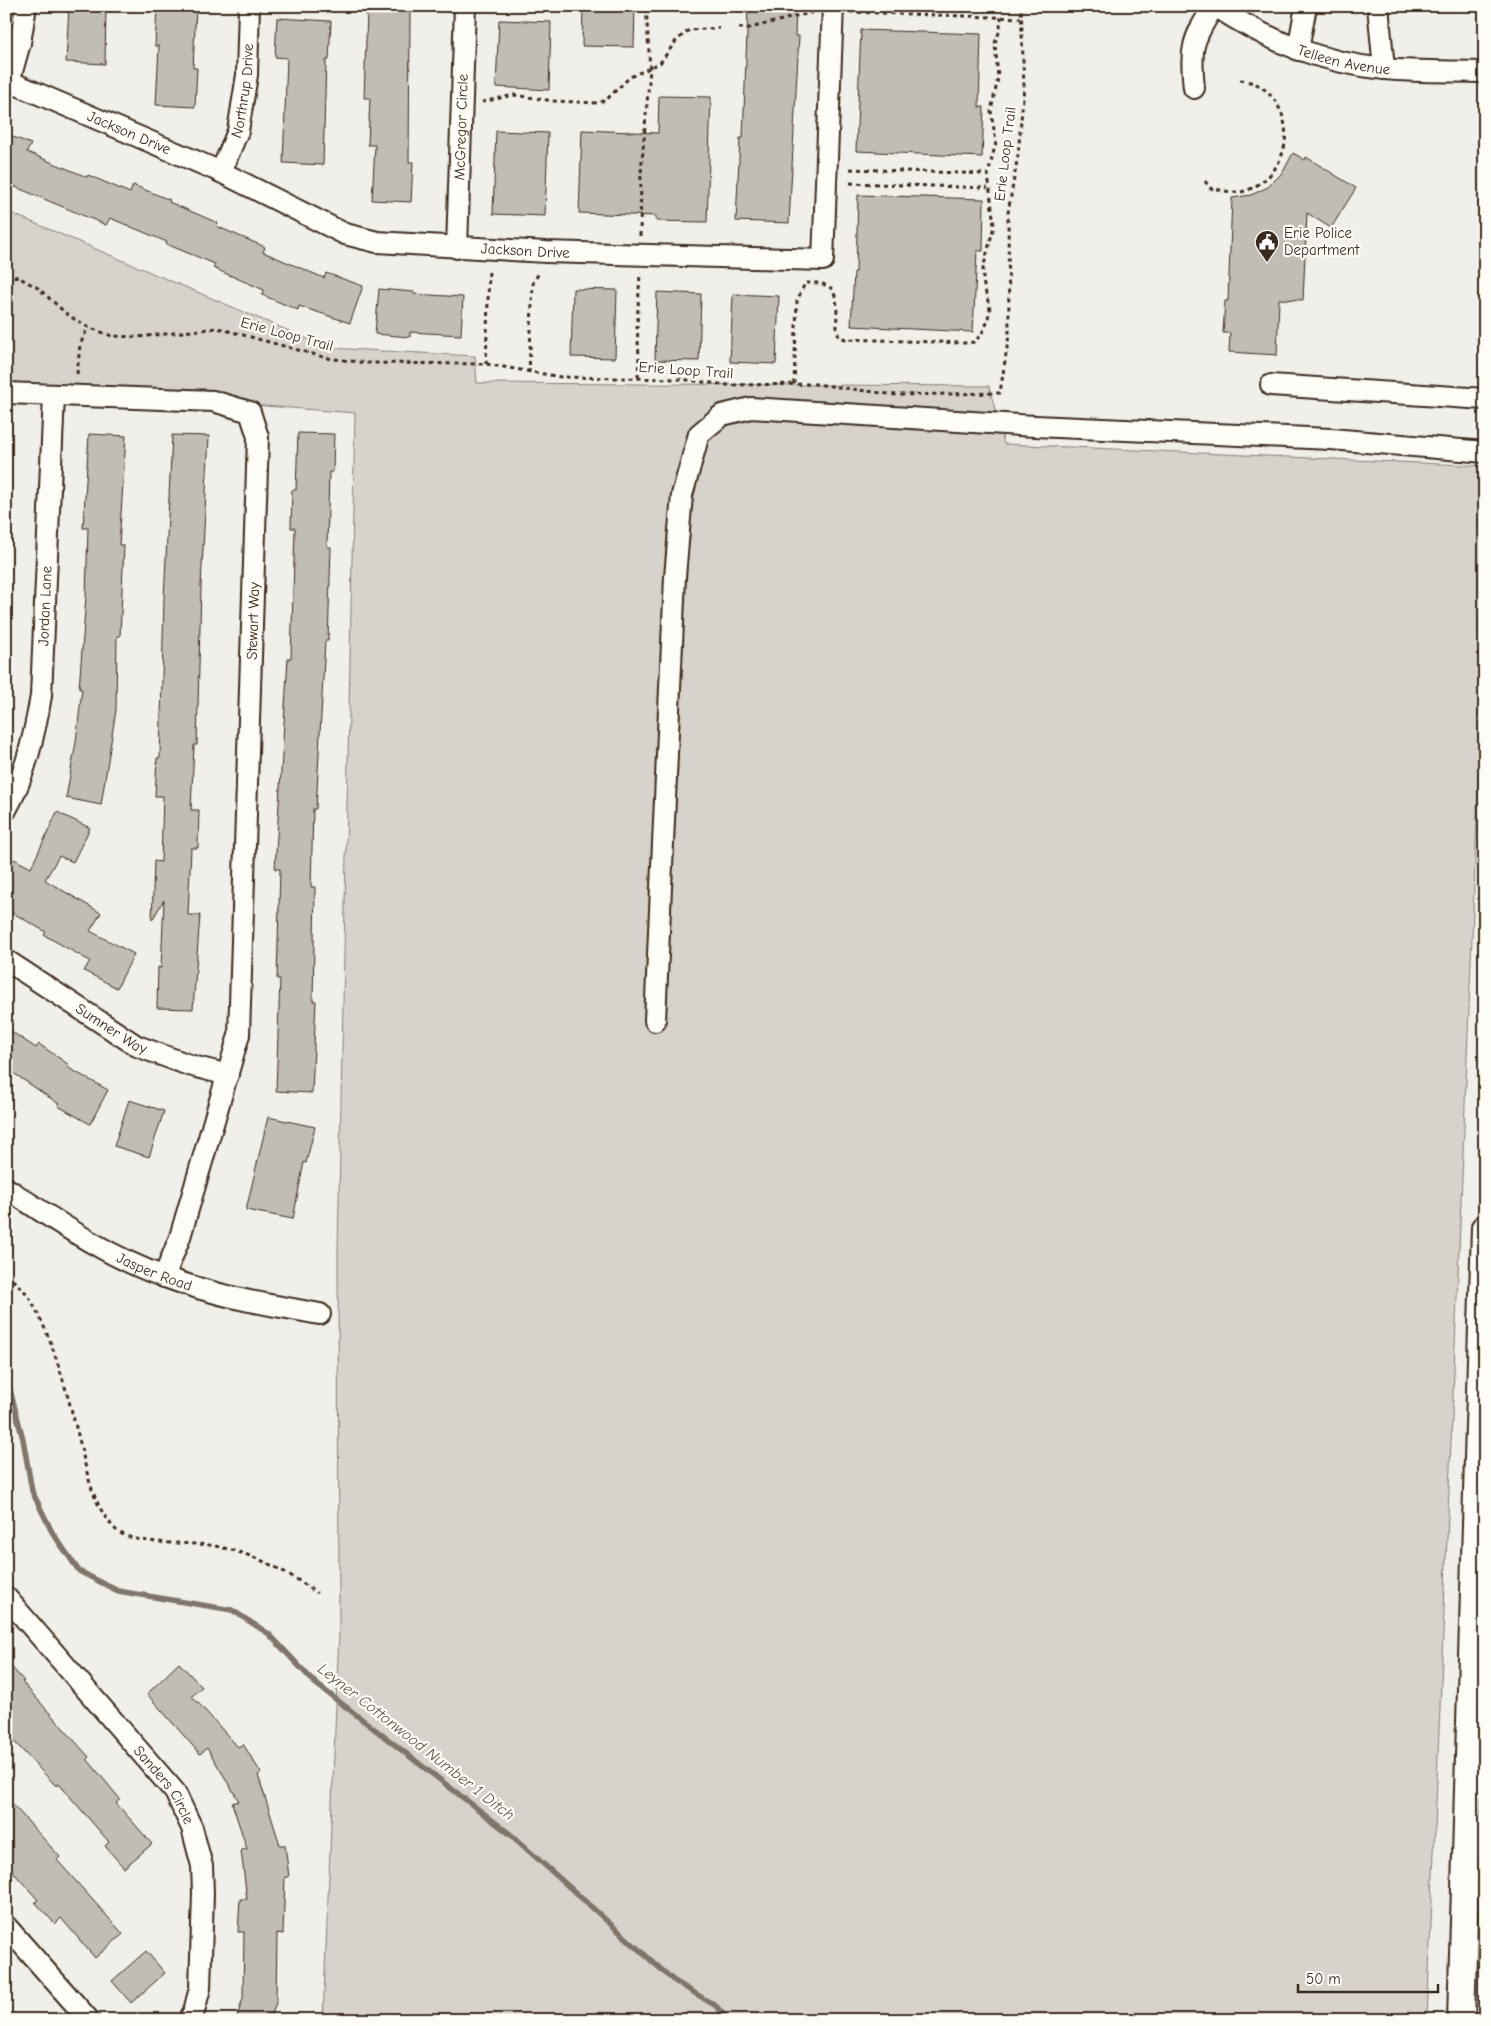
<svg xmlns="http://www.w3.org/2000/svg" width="1491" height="2026" font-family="'Comic Neue',sans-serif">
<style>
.green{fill:#d7d2cc;stroke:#897e75}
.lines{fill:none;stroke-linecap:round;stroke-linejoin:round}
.stream{stroke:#80746b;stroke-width:5.5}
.building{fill:#c1bcb4;stroke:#3b2a1e}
.minor-casing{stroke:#3b2a1e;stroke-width:24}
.major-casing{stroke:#3b2a1e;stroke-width:30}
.path{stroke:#3b2a1e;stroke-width:3;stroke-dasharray:4 4;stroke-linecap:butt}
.minor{stroke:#fdfcf7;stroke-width:20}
.major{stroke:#fdfcf7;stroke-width:26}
.labels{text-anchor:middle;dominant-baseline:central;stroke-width:4.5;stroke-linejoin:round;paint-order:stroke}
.street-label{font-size:15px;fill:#3b2a1e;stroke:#fdfcf7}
.poi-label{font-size:15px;fill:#3b2a1e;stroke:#fdfcf7;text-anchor:start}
.water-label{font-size:16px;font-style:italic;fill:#63554b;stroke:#fdfcf7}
</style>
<rect width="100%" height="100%" fill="#f1efea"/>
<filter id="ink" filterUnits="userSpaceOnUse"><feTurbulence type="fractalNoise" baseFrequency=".02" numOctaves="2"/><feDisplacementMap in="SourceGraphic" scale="10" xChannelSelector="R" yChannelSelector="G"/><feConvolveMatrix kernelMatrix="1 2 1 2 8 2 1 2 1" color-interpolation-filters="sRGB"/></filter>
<g filter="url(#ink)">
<path class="green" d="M6 211 329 348 475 356 477 383 989 386 1004 444 1485 466V625L1427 2020H323L339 1633 338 1249 355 413 6 386Z"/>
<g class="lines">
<path class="stream" d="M6 1375 23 1439 32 1491 52 1532 79 1571 118 1591 232 1610 269 1634 315 1683 510 1834 673 1980 716 2006 728 2020"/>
</g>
<g class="building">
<path d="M69 6H106L105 64 66 62Z"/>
<path d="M157 6 196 8 193 68H197L195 107 156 105 159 46H155Z"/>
<path d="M583 6H635L634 47 582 46Z"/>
<path d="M748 6H796L795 36H799L789 223 736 221 740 138H743Z"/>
<path d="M367 11 410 13 409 162H413L411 202 372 200 375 145H368L370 98H364Z"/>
<path d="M277 18 331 21 329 60H326L323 165 283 163 287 58 275 57Z"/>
<path d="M499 20 551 22 549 90 496 87Z"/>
<path d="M861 30 981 34 979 107H984L982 157 856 151Z"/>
<path d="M659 96 711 97 707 222 656 221V216L579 213 582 130 658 133Z"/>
<path d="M496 131 548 133 545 216 493 214Z"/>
<path d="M6 134 31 144 27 152 87 177 88 175 130 193 133 185 170 200 169 202 218 223 216 226 265 247 263 252 324 278 326 273 363 286 350 323 299 306 298 310 262 295 264 290 213 268 215 264 166 244 167 242 110 218 106 225 6 183Z"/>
<path d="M1293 153 1305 160 1306 157 1356 188 1331 228 1307 213 1303 300 1279 299 1277 355 1229 352 1230 333H1223L1225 301H1228L1232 198 1251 195 1268 187 1283 172Z"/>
<path d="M858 195 984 199 983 251H977L973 332 851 326 854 272H856Z"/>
<path d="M379 289 414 292V294L463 297 461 335 410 332V337L375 334Z"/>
<path d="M573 289 617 290 615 358 571 357Z"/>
<path d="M657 292 701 294 699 361 655 360Z"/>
<path d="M733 294 779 296 776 364 730 362Z"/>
<path d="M298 433 334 434 333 472H329L327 547H331L328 641H325L316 809H313L311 887H315L313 1001H316L312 1093 276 1091 280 979H277L280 869H275L288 658H291L295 528H291L292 490H296Z"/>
<path d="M89 434 126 436 119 545H124L120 636H117L116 710 101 805 66 798 76 742 82 689H79L86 597 88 528H83Z"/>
<path d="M172 435 209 436 201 586 197 745H194L191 810H199L198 848H191L188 915H200L193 1009 157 1008 158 967 161 968 164 900 152 920 154 861 161 862 163 796H155L157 758H160L164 599Z"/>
<path d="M57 812 90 828 73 862 59 856 45 880 101 913 90 931 134 954 117 988 84 971 90 961 44 935 46 932 6 909V872L14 859 31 868Z"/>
<path d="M6 1028 36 1048 39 1044 69 1065 67 1067 108 1090 90 1124 58 1106 59 1104 6 1068Z"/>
<path d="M129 1100 164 1111 149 1157 114 1146Z"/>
<path d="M268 1117 315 1127 306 1163 304 1162 293 1219 246 1210Z"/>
<path d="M6 1661 24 1681 22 1682 89 1757 87 1759 120 1799 116 1803 152 1844 124 1868 105 1846 109 1842 59 1784 56 1786 6 1733Z"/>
<path d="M179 1663 202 1687 192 1696 238 1747 243 1744 261 1773 258 1775 280 1845H285L289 1877H285L283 1934 277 1933 276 2003 270 2020H236L243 1998 244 1932H238L240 1899H247L241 1850 247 1849 232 1803 239 1801 207 1748 200 1754 147 1694Z"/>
<path d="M6 1797 60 1857 57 1860 123 1934 95 1958 61 1918 55 1924 35 1902 38 1900 6 1864Z"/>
<path d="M146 1951 165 1973 131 2003 112 1981Z"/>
</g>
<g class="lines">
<g class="minor-casing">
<g id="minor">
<path id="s1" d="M1215 6C1268 41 1322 63 1385 69 1418 72 1452 71 1485 72"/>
<path d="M1378 6 1384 69"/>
<path d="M1298 50 1306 6"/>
<path id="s2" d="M6 80 221 172 345 234 377 242 546 252 823 260 833 6"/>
<path d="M9 82 20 43 26 6"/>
<path d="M1194 88C1190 48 1192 40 1214 6"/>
<path id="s3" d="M221 172 238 131 247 75 249 6"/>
<path id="s4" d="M457 248 465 6"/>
<path d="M1271 385 1485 399"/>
<path d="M6 393 213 401 250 412 258 437 239 1035 180 1237 164 1277"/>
<path id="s5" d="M6 810C26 774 34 736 41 696L54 395"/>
<path id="s6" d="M6 960 137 1046 189 1065 228 1075"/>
<path d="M655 1021 675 577 682 495 699 434 722 415 751 408 1035 426 1331 439 1485 452"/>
<path id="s7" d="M6 1188C56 1221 108 1257 165 1277 215 1296 268 1305 320 1314"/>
<path id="s8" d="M6 1597 175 1792 192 1828 202 1866 203 1893 200 1988 194 2011 189 2020"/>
<path d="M6 1926 89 2020"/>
</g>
</g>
<g class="major-casing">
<path id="major" d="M1461 2020 1485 1228"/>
</g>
<g class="path">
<path d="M850 12 1021 18"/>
<path d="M739 28H750L814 12"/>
<path d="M482 102 514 95 554 101 598 103 606 100 630 77 660 63 676 41 689 30 719 28"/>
<path d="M850 169 988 174"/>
<path d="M1205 181 1210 188C1220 190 1231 193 1241 192 1251 190 1261 183 1268 177 1294 150 1291 108 1260 86 1254 82 1244 81 1238 79"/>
<path d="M850 183 988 188"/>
<path d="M640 236 641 173 650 69 646 6"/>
<path d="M6 274 20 278 38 288 69 316 88 327 112 336 138 337 218 328 327 358 366 363 486 364 561 377 679 379 727 385 816 384 896 395 1000 393 1009 335 1008 213 1018 155 1024 87 1021 6"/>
<path d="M486 364 489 269"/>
<path d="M529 373 533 283 540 271"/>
<path d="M77 374 80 345 88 327"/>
<path d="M638 377 639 356 637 326 640 273"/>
<path d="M794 384 797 301 805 283H821L831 288C842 303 833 320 839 337L846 339 965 343 974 342 981 335 987 323 990 309 983 282V269L994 226 988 174 996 142 991 111 998 78 995 43 1000 30 1001 17"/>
<path d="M6 1275C14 1281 25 1290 30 1299 54 1340 67 1393 79 1439 87 1471 91 1503 115 1529 133 1547 191 1541 215 1546 254 1554 285 1570 317 1593"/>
</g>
<use href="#minor" class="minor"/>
<use href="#major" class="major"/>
</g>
</g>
<defs>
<g id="civic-pin" transform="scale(1.25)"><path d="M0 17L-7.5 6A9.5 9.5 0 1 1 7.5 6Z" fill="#3b2a1e" stroke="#fdfcf7"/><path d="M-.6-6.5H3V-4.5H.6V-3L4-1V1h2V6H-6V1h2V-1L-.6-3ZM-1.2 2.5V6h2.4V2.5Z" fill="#fff"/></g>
</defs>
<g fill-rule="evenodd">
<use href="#civic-pin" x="1267" y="242"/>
</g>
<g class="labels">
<g class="street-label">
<text stroke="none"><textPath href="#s1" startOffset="141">Telleen Avenue</textPath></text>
<text stroke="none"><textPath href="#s3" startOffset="85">Northrup Drive</textPath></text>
<text stroke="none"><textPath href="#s4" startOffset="121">McGregor Circle</textPath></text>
<text stroke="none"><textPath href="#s2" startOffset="134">Jackson Drive</textPath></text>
<text transform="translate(1005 154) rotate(-83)">Erie Loop Trail</text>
<text stroke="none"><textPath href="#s2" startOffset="554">Jackson Drive</textPath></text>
<text transform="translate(287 334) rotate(15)">Erie Loop Trail</text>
<text transform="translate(686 370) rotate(4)">Erie Loop Trail</text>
<text stroke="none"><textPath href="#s5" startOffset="210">Jordan Lane</textPath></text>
<text transform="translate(253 621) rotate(-88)">Stewart Way</text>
<text stroke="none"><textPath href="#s6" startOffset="126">Sumner Way</textPath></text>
<text stroke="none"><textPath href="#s7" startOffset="171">Jasper Road</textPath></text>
<text stroke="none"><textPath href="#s8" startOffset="246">Sanders Circle</textPath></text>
</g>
<g class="poi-label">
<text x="1284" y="233">Erie Police<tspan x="1284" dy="17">Department</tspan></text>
</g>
<g class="water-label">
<text transform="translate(416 1742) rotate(38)">Leyner Cottonwood Number 1 Ditch</text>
</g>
</g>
<rect width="1491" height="2026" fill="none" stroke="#fdfcf7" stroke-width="25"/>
<rect x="12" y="12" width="1466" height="2001" fill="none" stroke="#3b2a1e" stroke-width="2" filter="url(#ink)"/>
<path d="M1298 1984v8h140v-8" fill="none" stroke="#3b2a1e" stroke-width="2.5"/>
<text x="1306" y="1984" font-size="15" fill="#3b2a1e" stroke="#fdfcf7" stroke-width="4" paint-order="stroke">50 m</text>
</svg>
